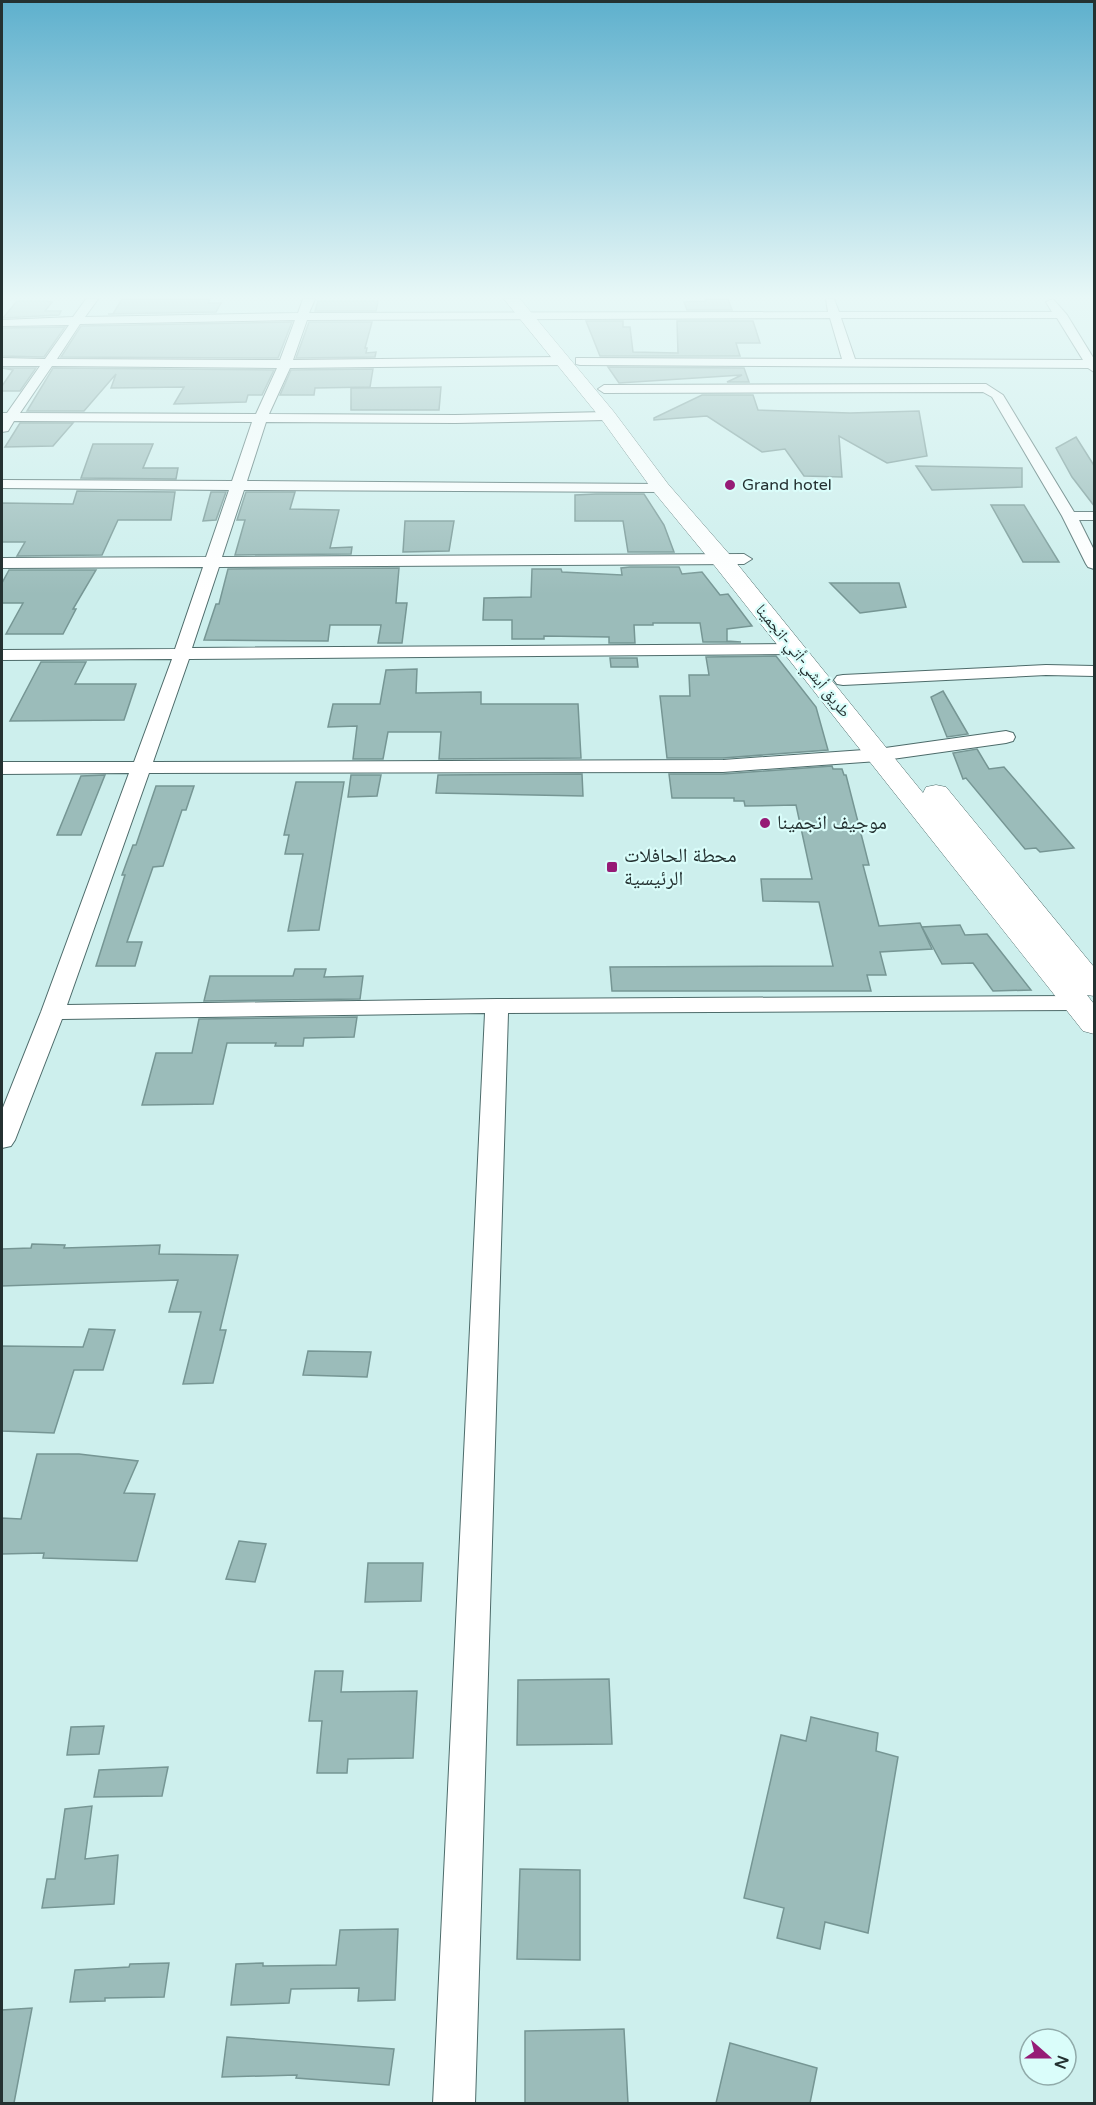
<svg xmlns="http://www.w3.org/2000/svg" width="1096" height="2105" font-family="'Varela Round','Noto Naskh Arabic',sans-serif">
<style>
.building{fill:#9bbcba;stroke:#769694;stroke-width:1.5}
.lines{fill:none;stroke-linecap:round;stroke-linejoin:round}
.minor-casing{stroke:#4d6b6a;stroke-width:2}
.trunk-casing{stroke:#4d6b6a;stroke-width:1}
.minor{fill:#fff;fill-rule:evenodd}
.trunk{fill:#fff;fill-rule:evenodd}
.poi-dot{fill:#961b76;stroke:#dafdfa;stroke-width:2}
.labels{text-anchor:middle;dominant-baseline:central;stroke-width:4.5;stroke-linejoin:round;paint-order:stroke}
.far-poi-label{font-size:16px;fill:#243131;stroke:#dafdfa;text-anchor:start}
.far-street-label{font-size:16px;fill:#243131;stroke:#dafdfa}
.poi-label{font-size:20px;fill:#243131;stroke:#dafdfa;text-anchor:start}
</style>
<rect width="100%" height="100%" fill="#cdefed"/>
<g class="building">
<path d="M122 299H210L208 303H221L216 312 108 314H113Z"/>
<path d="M705 299H728L732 310H687L684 302 706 301Z"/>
<path d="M17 301H47L52 302 45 311H61L59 315 3 318Z"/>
<path d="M318 301H378L376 311H315Z"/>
<path d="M586 321H623V327H630L633 352 678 353 677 321H753L760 343H736L740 356H600Z"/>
<path d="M292 322 278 358 61 357 81 326Z"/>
<path d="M309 322H372L365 348H367L366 353 376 352 375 357 296 358Z"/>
<path d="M65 327 44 357 2 356V328Z"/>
<path d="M608 367 744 368 749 382H727L742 375 619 383Z"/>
<path d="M2 368H36L20 391H2V386L13 370Z"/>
<path d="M53 368 274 370 262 395H248L246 402 174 404 184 387 111 388 116 374 84 411H27Z"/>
<path d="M373 369 370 387 315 388 314 395H280L291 370Z"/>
<path d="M441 387 439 410H351V388Z"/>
<path d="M702 395H753L758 410 850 413 919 411 927 456 887 463 839 436 842 477 804 476 785 449 762 452 707 416 654 420V418Z"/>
<path d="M20 423H73L53 446 5 447Z"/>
<path d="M1076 437 1095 467V507L1072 477 1056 448Z"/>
<path d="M93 444H153L143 468H178L176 479 81 478Z"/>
<path d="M916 466 1022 468V487L932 490Z"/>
<path d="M77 491 175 492 171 520H118L102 555 17 556 25 542H2V503L73 504Z"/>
<path d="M211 492H226L216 520 203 521Z"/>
<path d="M246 492H295L290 509 339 510 330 548 352 547 351 554 235 555 245 520H237Z"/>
<path d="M596 494H644L664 525 674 552H628L623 521H575V495Z"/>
<path d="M991 505H1024L1059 562H1023Z"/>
<path d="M405 521H454L449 551 403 552Z"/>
<path d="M630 567H679L682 574 702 572 720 595 728 594 752 626 727 629V641L741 642H703L700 623H653V625H634L635 643H609V637L544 636V639H512V620H483L484 598 531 597 532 569H561L562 572 622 575 621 568Z"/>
<path d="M399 568 396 603H407L402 643H378L381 625H330L328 641 204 640 216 604H219L228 569Z"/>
<path d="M9 570H96L73 609H76L63 634H6L23 603H2V583Z"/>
<path d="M830 583H899L906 607 860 613Z"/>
<path d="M776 656 816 707 828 750 723 758H667L660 696H690L689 675H709L706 657Z"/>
<path d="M610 658H637L638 667H611Z"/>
<path d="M41 662H86L75 684H136L124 720 10 721Z"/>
<path d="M417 669 416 693 481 692V704H578L581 758 439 759 441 732H388L383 759H353L357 726 328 727 333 704H380L386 670Z"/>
<path d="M943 691 968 734 947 737 931 697Z"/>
<path d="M977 749 989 769 1004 767 1074 848 1040 852 1036 848 1025 849 966 778 963 779 953 753Z"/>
<path d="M832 766 833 769H842L844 775H846L869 865H863L879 926 920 923 932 949 880 952 886 975H867L871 991H612L610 967 833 966 819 902 763 901 761 879H812L796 805 745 806 744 801H734V798H672L669 774H723Z"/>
<path d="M582 774 583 796 436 793 438 775Z"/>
<path d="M105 775 81 835H57L81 776Z"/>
<path d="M351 775H381L377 796 348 797Z"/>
<path d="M296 782H344L319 930 288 931 303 854H285L289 835H284Z"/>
<path d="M156 786H194L186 810H182L163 866 153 867 127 942H142L135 966H96L125 875H122L133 845H136Z"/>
<path d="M960 925 965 935 987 934 1031 990 993 991 973 963 942 964 922 927Z"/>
<path d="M295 969H326L324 977 363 976 360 999 204 1001 210 976H293Z"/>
<path d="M357 1017 354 1037 304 1038 303 1046H275L276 1043H227L213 1104 142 1105 156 1053H192L199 1019Z"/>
<path d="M32 1244 65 1245 64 1248 160 1245 159 1254 238 1255 220 1330H226L213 1383 183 1384 201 1312H169L178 1280 2 1286V1249L31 1248Z"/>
<path d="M89 1329 115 1330 103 1370H74L54 1433 2 1431V1346L83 1347Z"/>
<path d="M308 1351 371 1352 367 1377 303 1375Z"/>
<path d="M37 1454H79L138 1461 124 1493 155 1494 137 1561 43 1558 44 1553 2 1554V1518L21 1519Z"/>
<path d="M239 1541 266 1544 255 1582 226 1579Z"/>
<path d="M368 1563H423L421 1601 365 1602Z"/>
<path d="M315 1671H343L341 1692 417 1691 413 1758 348 1759 347 1773H317L322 1721H309Z"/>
<path d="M609 1679 612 1744 517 1745 518 1680Z"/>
<path d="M811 1717 878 1733 876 1751 898 1757 868 1933 825 1922 820 1949 777 1938 784 1908 744 1898 781 1735 806 1741Z"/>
<path d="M104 1726 99 1754 67 1755 71 1727Z"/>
<path d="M168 1767 162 1796 94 1797 99 1770Z"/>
<path d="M92 1806 85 1859 118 1855 114 1904 42 1908 47 1879H55L65 1809Z"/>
<path d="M520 1869 580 1870V1960L517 1959Z"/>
<path d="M398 1929 395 2000 358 2001 359 1988 291 1989 289 2003 231 2005 236 1964 263 1963V1966L336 1965 340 1930Z"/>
<path d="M169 1963 164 1997 105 1998V2001L70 2002 75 1970 129 1967 130 1964Z"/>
<path d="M32 2008 14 2103H2V2010Z"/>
<path d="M624 2029 628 2103H525V2031Z"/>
<path d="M227 2037 394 2049 389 2085 296 2078 297 2075 222 2077Z"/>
<path d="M730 2043 817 2068 810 2103H716Z"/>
</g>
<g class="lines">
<g class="minor-casing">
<g id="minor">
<path d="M86 299H98L85 317 298 313 303 299H315L309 313 828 312 826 299H834L839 312H1052L1046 302 1053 299 1067 315 1094 359V372L1088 368 580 365 576 364V358L842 359 830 318 307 320 293 360 564 357 570 361 564 365 290 368 269 414 455 415 608 412 615 416 608 420 455 423 266 422 247 481 661 484 668 488 661 492 244 490 222 557 744 554 752 559 744 564 219 567 192 648 794 644 800 645 803 649 800 653 794 654 189 659 153 762 723 760 878 749 1006 731 1013 733 1015 737 1013 741 1006 743 878 761 723 772 149 773 67 1005 497 999 1078 996 1086 998 1090 1003 1086 1008 1078 1010 508 1013 475 2104H433L485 1013 62 1019 15 1140 11 1146 2 1148V1110L41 1012 129 773 2 774V762H134L172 659 2 660V650L175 649 203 567 2 568V558L206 557 229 490 2 488V480L232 481 252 422 14 421 8 431 2 432V413H7L40 366H2V358L45 359 69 325 2 326V320L73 317ZM841 318H1057L1083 360 855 359ZM295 320 280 360 57 359 80 324ZM52 366 277 368 256 414 20 413Z"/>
<path d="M986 384 1003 395 1074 512H1094V520H1079L1094 550V569L1088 567 1086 564 1062 516 992 397 983 392 604 393 598 389 604 385Z"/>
<path d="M1046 665 1094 666V676L1046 675 843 685 837 684 834 680 837 676 843 675Z"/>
</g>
</g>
<g class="trunk-casing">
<path id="trunk" d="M504 299H520L614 412 668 484 730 555 923 793 926 787 936 785 946 787 1094 967V996L1087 995 1094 1004V1034L1083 1031 714 565 654 492 602 420Z"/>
</g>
<use href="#minor" class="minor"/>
<use href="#trunk" class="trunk"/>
</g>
<linearGradient id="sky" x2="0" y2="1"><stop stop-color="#5eb0cd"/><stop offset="0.5" stop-color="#e8f8f7"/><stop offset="1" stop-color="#e8f8f7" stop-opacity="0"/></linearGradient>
<rect width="1096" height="594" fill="url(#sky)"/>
<g class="poi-dot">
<circle cx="730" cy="485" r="6"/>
<circle cx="765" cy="823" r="6"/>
<rect x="606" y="861" width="12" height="12" rx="3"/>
</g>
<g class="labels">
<g class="far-poi-label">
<text x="742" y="485">Grand hotel</text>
</g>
<g class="far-street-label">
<text transform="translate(803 661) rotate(51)">طريق أبشي-أتي-انجمينا</text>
</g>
<g class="poi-label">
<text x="777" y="823">موجيف انجمينا</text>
<text x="624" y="856">محطة الحافلات<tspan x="624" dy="23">الرئيسية</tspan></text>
</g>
</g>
<rect width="1096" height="2105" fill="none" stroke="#243131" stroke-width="6"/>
<g transform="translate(1048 2057) rotate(111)"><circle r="28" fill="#dafdfa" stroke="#91abaa" stroke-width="1.5"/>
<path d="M0-4.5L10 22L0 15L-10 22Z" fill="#961b76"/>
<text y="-9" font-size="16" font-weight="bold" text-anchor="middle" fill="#243131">N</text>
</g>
</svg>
